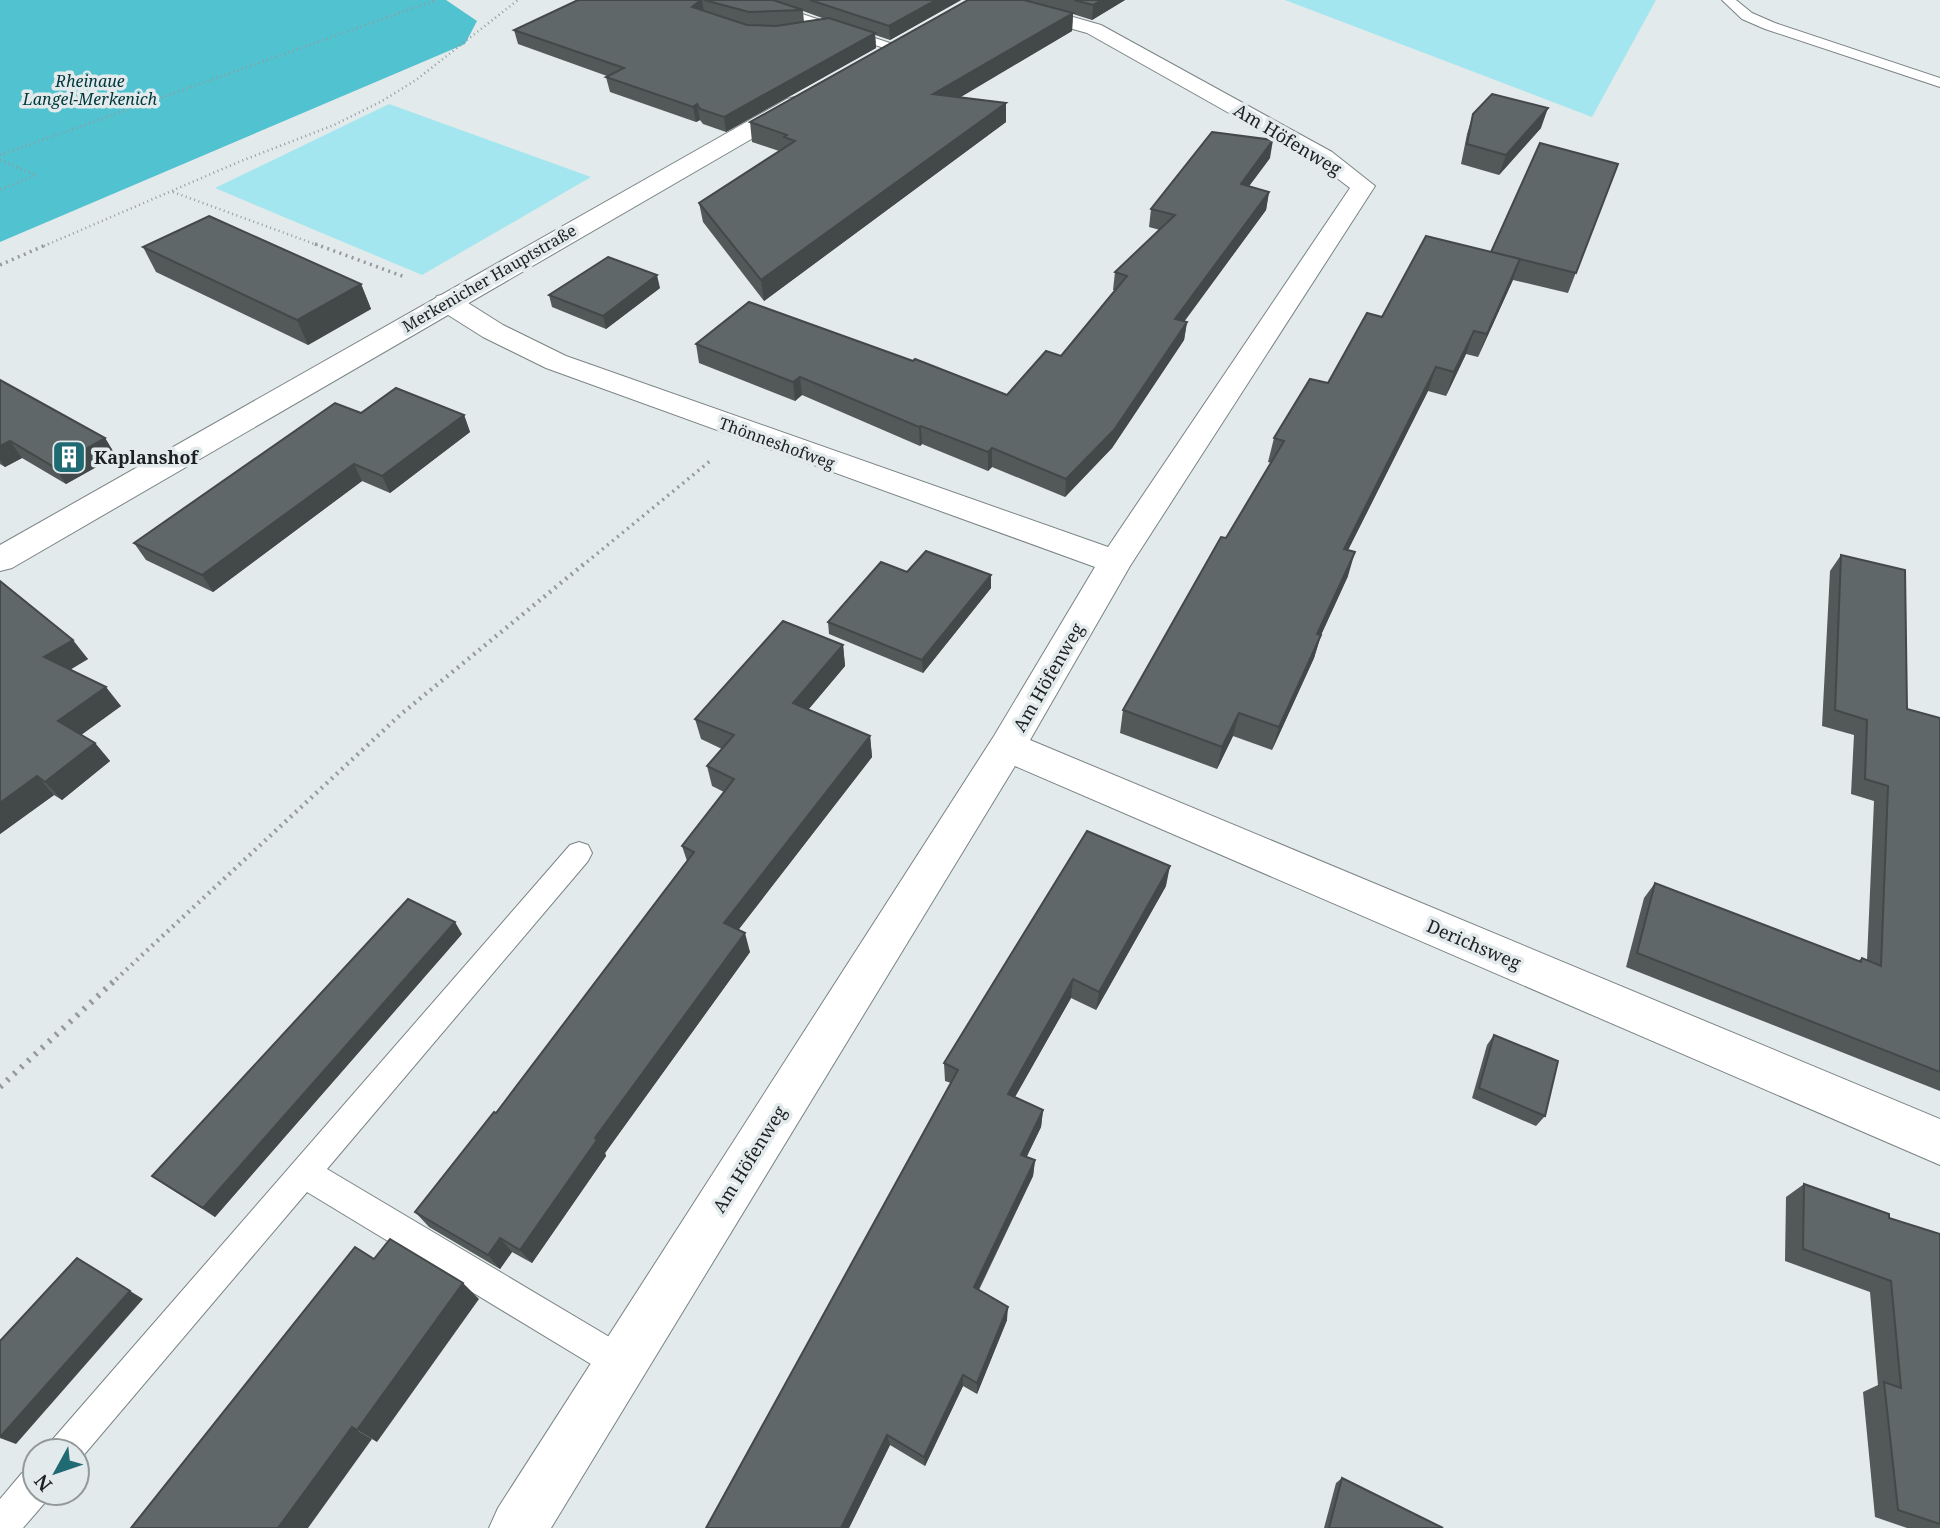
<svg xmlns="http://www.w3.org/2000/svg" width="1940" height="1528" font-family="'Noto Serif',serif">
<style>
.green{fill:#a4e6ef}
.forest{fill:#50c2d0}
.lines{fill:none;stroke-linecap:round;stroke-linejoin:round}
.service-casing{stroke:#7b8384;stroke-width:2}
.minor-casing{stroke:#7b8384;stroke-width:2}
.tertiary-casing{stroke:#7b8384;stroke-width:2}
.path-far3{stroke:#959b9c;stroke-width:2.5;stroke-dasharray:1 3.5;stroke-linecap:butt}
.path-far2{stroke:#959b9c;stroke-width:3.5;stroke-dasharray:2 4.5;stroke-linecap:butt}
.path-far1{stroke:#959b9c;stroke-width:4.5;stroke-dasharray:2 5;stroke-linecap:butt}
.path{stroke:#959b9c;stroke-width:6;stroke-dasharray:2.5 7;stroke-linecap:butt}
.service{fill:#fff;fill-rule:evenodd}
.minor{fill:#fff;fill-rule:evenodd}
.tertiary{fill:#fff;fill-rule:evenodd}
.wall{fill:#535959;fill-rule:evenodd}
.shaded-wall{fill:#434849}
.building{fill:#606768;stroke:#434849;stroke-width:2}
.labels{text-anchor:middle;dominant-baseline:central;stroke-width:7;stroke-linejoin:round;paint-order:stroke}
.far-park-label{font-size:16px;font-style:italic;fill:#00373d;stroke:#e2eaeb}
.far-street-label{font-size:16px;fill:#1d2020;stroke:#e2eaeb}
.street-label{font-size:18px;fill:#1d2020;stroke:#e2eaeb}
.poi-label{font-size:18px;font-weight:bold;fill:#1d2020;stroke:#e2eaeb;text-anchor:start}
</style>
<rect width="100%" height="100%" fill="#e2eaeb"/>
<g class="green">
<path d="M1285 0H1656L1592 117Z"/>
<path d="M389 104 591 177 422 275 215 188Z"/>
</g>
<path class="forest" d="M0 0H446L477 21 465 44 0 242Z"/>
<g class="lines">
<g class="service-casing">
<g id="service">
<path d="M741 0H760L902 47 895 51 890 50Z"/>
<path d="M1722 0H1736L1752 13 1775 23 1940 78V87L1765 29 1742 19Z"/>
<path d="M579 842 588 845 592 853 588 861 327 1169 633 1351 638 1363 633 1375 621 1380 609 1375 307 1192 77 1463V1451H47L53 1439 570 845Z"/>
<path d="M35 1468V1493H50L48 1499 23 1528H0V1499L22 1473Z"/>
</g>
</g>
<g class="minor-casing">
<path id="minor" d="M981 0H1013L1101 25 1332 152 1375 186 1130 566 1030 740 1940 1119V1165L1015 766 551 1528H489L498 1508 994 736 1095 567 546 368 483 337 437 308 433 302 437 296 447 294 457 296 503 325 566 356 1108 547 1350 188 1316 162 1087 33 984 4Z"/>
</g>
<g class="tertiary-casing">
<path id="tertiary" d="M795 97 803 99 806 104 803 109 12 568 0 571V545L787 99Z"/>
</g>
<g class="path-far3">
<path d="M0 155 436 0"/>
<path d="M0 160 36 175 0 190"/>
<path d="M173 192 320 246"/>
<path d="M44 246 241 161 334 125 382 101 416 80 518 0"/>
</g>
<g class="path-far2">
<path d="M315 244 405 277"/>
<path d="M0 265 48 244"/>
<path d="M582 566 710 461"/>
</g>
<path class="path-far1" d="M111 984 400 715 584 564"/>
<path class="path" d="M0 1087 113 982"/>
<use href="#service" class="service"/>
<use href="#minor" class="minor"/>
<use href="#tertiary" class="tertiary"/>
</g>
<g class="wall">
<path d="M578 0H961L890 40 875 35 876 48 726 132 703 124 700 120 696 122 610 92 606 77 607 76 518 44 514 30ZM803 11 825 19 804 22Z"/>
<path d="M968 0H1125L1092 20 1073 14 1072 31 960 97 1006 122 764 301 703 222 699 203 779 151 752 142 750 122Z"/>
<path d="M1473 114 1541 128 1499 175 1461 164 1467 134Z"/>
<path d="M1270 158 1249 186 1269 192 1266 210 1184 321 1187 322 1184 340 1112 448 1065 497 992 467 988 471 922 444 920 446 802 395 795 401 699 363 696 344 1007 395 1061 356 1115 291 1113 290 1115 272 1160 230 1149 227 1151 209Z"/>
<path d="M1618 164 1568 293 1513 280 1478 357 1466 354 1446 396 1428 391 1348 550V576L1321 635 1314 658 1272 750 1233 736 1217 769 1120 733 1123 710 1271 463 1268 462 1274 438 1328 383 1382 317 1491 252Z"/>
<path d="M143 247 361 284 371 309 308 345 156 272Z"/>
<path d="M660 288 606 329 552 307 549 295Z"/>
<path d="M0 380 105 438 116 456 66 484 22 458 5 467 0 464Z"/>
<path d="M361 413 464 415 470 432 390 493 362 481 213 592 146 560 134 543Z"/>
<path d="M1841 555 1907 709 1940 718V1091L1626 967 1644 898 1655 883 1858 961 1862 958 1867 960 1874 801 1851 794 1854 735 1822 726 1830 571Z"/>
<path d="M907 572 991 575V588L923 673 829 634 828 622Z"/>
<path d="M0 581 88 659 70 669 121 706 81 735 95 743 110 761 62 800 54 795 0 834Z"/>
<path d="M843 645 845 666 808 710 870 736 872 757 738 930 750 952 605 1153 606 1156 532 1263 512 1252 500 1269 429 1227 415 1212 496 1113 687 861 682 846 724 792 712 786 707 766 722 749 701 739 695 719Z"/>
<path d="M1166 886 1096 1010 1071 998 1015 1097 1043 1110 1041 1127 1026 1157 1035 1160 1033 1176 979 1290 1007 1320 977 1394 963 1386 925 1466 890 1445 849 1528 951 1083 945 1081 944 1063Z"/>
<path d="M462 934 215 1217 165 1185 152 1176Z"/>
<path d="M1494 1035 1545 1116 1536 1126 1472 1098 1487 1045Z"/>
<path d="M1804 1184 1889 1218 1940 1234V1528H1907L1875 1517 1863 1392 1878 1385 1870 1292 1785 1261 1786 1197Z"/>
<path d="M1342 1478 1443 1528H1324L1336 1483Z"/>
</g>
<g class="shaded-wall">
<path d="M701 0H702L704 13 692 7Z"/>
<path d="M936 0H961L890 40 889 26Z"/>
<path d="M1102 0H1125L1092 20 1093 5Z"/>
<path d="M1073 13 1072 31 934 113 933 94Z"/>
<path d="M875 33 876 48 726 132 724 117Z"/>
<path d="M1006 103V122L764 301 761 280Z"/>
<path d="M697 104 700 120 696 122 693 107Z"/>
<path d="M1548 108 1541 128 1499 175 1506 155Z"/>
<path d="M1273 140 1270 158 1238 201 1241 184Z"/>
<path d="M1269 192 1266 210 1173 337 1175 319Z"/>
<path d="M1520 259 1512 282 1478 357 1487 334Z"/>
<path d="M657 275 660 288 606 329 603 316Z"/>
<path d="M361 284 371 309 308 345 297 320Z"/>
<path d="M1187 322 1184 340 1112 448 1065 497 1066 479Z"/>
<path d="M1474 331 1466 354 1446 396 1454 372Z"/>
<path d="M1436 367 1428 391 1337 572 1344 549Z"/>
<path d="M800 377 802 395 795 401 793 382Z"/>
<path d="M464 415 470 432 390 493 382 476Z"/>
<path d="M921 426 922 444 920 446 919 427Z"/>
<path d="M105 438 116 456 66 484 54 467Z"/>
<path d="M10 441 22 458 5 467 0 460V446Z"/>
<path d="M992 448V467L988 471V452Z"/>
<path d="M354 464 362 481 213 592 202 575Z"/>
<path d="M1355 552 1348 576 1321 635 1314 658 1272 750 1279 727 1317 634Z"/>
<path d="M991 575V588L923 673 922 660Z"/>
<path d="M73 640 88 659 60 676 44 657Z"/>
<path d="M843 645 845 666 796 724 793 703Z"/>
<path d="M106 687 121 706 74 740 58 721Z"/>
<path d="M1239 713 1233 736 1217 769 1222 747Z"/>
<path d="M870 736 872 757 729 942 724 923Z"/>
<path d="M95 743 110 761 62 800 45 782Z"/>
<path d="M37 776 54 795 0 834V803Z"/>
<path d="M1170 866 1166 886 1096 1010 1099 992Z"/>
<path d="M455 922 462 934 215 1217 203 1208Z"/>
<path d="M745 933 750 952 605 1153 606 1156 532 1263 520 1250 595 1138Z"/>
<path d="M1073 979 1071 998 1007 1111 1008 1094Z"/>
<path d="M1043 1110 1041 1127 1020 1171 1021 1155Z"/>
<path d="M1035 1160 1033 1176 973 1300 974 1287Z"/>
<path d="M500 1238 512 1252 500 1269 488 1255Z"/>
<path d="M77 1258 143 1299 16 1444 0 1438Z"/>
<path d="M463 1283 479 1299 377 1442 357 1430Z"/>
<path d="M1008 1307 1007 1320 977 1394V1383Z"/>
<path d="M963 1375V1386L925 1466 924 1457Z"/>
<path d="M352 1427 372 1439 308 1528H278Z"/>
<path d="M887 1435 890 1445 849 1528H841Z"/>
</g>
<g class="building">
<path d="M578 0H701L692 7 747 25 776 26 829 18 875 33 724 117 700 109 697 104 693 107 606 77 624 68 514 30Z"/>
<path d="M704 0H773L803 10 749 12Z"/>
<path d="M810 0H936L889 26Z"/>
<path d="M968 0H1024L1073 13 933 94 1006 103 761 280 699 203 795 141 784 137 787 135 750 122Z"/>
<path d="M1074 0H1102L1093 5Z"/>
<path d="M1492 94 1548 108 1506 155 1467 144 1473 114Z"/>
<path d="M1212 132 1273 140 1241 184 1269 192 1175 319 1187 322 1114 430 1066 479 992 448 988 452 921 426 919 427 800 377 793 382 696 344 749 302 913 361 915 359 1007 395 1046 351 1061 356 1127 276 1115 272 1175 215 1151 209Z"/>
<path d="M1540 143 1618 164 1576 273 1491 252Z"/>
<path d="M209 216 361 284 297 320 143 247Z"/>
<path d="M1426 236 1520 259 1487 334 1474 331 1454 372 1436 367 1344 549 1355 552 1317 634 1321 635 1279 727 1239 713 1222 747 1123 710 1221 537 1226 538 1284 441 1274 438 1310 379 1328 383 1367 313 1382 317Z"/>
<path d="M608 257 657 275 603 316 549 295Z"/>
<path d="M0 380 105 438 54 467 10 441 0 446Z"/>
<path d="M396 388 464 415 382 476 354 464 202 575 134 543 335 403 361 413Z"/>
<path d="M926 551 991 575 922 660 828 622 881 562 907 572Z"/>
<path d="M1841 555 1905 570 1907 709 1940 718V1072L1637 953 1655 883 1861 962 1862 958 1881 966 1888 786 1865 779 1867 720 1835 710Z"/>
<path d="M0 581 73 640 44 657 106 687 58 721 95 743 45 782 37 776 0 803Z"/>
<path d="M783 621 843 645 793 703 870 736 724 923 745 933 595 1138 597 1140 520 1250 500 1238 488 1255 415 1212 494 1112 496 1113 694 852 682 846 734 779 707 766 734 735 695 719Z"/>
<path d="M1087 831 1170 866 1099 992 1073 979 1008 1094 1043 1110 1021 1155 1035 1160 974 1287 1008 1307 977 1383 963 1375 924 1457 887 1435 841 1528H706L958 1070 944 1063Z"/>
<path d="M408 899 455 922 203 1208 152 1176Z"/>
<path d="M1494 1035 1558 1061 1545 1116 1479 1088Z"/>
<path d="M1804 1184 1889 1214V1218L1940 1234V1524L1898 1510 1884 1382 1901 1388 1891 1281 1803 1249Z"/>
<path d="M390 1239 463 1283 357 1430 352 1427 278 1528H131L355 1247 374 1259Z"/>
<path d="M77 1258 130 1291 0 1437V1341Z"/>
<path d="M1342 1478 1443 1528H1329Z"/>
</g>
<defs>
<g id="building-square" transform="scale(1.75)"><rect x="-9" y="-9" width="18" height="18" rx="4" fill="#1f6a73" stroke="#e2eaeb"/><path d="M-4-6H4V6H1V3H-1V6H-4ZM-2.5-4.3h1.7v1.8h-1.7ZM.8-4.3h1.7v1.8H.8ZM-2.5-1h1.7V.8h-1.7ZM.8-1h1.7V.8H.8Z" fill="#fff"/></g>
</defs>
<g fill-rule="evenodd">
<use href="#building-square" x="69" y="457"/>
</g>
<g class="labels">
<g class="far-park-label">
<text x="90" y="81">Rheinaue<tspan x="90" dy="18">Langel-Merkenich</tspan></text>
</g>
<g class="far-street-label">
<text transform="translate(489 278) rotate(-30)">Merkenicher Hauptstraße</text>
<text transform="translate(777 443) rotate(20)">Thönneshofweg</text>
</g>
<g class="street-label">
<text transform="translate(1288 139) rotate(31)">Am Höfenweg</text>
<text transform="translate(1048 677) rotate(-60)">Am Höfenweg</text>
<text transform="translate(1474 944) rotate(23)">Derichsweg</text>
<text transform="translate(749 1159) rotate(-58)">Am Höfenweg</text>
</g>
<g class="poi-label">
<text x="94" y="457">Kaplanshof</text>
</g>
</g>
<g transform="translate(56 1472) rotate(230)"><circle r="33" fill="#e2eaeb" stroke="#93999a" stroke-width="2"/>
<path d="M0-5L12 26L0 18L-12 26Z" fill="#1f6a73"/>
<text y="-10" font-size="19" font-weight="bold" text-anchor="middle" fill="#1d2020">N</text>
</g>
</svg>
